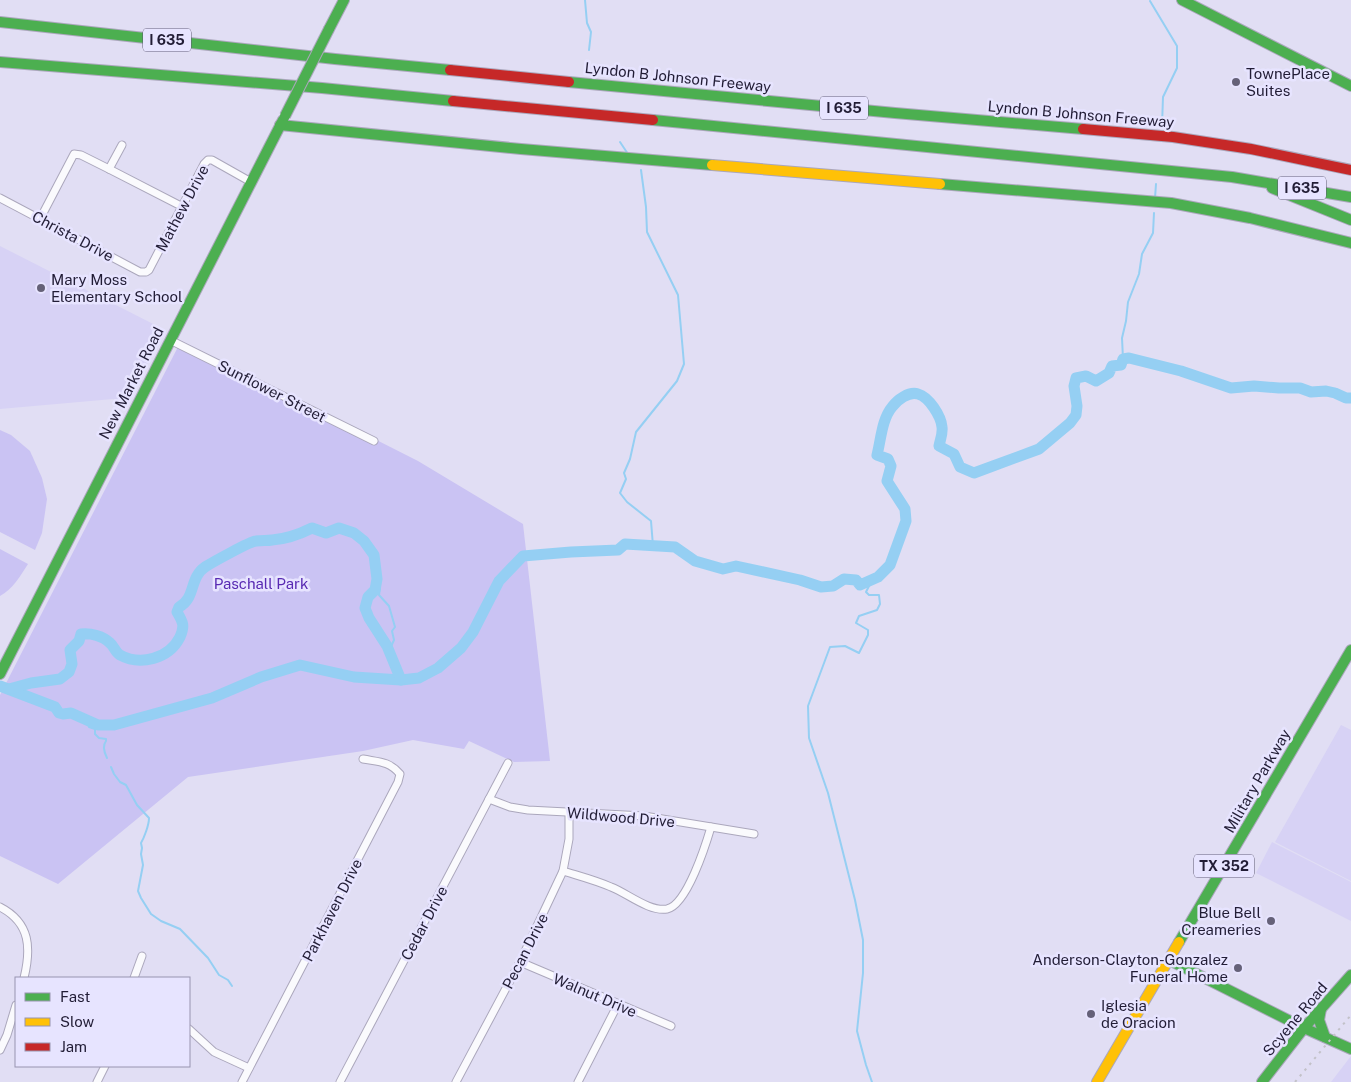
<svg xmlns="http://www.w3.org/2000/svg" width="1351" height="1082" font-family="'Public Sans',sans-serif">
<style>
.built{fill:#d7d2f5}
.green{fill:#cac3f3}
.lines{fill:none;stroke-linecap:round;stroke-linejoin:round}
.stream{stroke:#95cff3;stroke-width:2}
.river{stroke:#95cff3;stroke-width:11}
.street-casing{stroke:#aba7bc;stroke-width:9}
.fast-casing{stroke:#aba7bc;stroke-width:12}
.slow-casing{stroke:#aba7bc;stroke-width:12}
.jam-casing{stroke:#aba7bc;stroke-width:12}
.street{stroke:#fafafd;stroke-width:7}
.fast{stroke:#4caf50;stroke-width:10}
.slow{stroke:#ffc107;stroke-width:10}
.jam{stroke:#c62828;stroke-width:10}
.rail{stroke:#c2c1c8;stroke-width:2;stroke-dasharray:2.5 5;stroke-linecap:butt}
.fast-bridge-casing{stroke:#aba7bc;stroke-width:12;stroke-linecap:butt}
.fast-bridge{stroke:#4caf50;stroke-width:10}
.poi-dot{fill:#656178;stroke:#e7e4ff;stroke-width:2}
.labels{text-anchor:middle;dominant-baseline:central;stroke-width:5;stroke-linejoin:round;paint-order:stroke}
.shield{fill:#e7e4ff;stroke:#5d5972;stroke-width:1}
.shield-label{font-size:14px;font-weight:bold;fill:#221d36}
.poi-label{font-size:15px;fill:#221d36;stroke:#e7e4ff;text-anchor:start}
.street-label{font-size:15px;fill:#221d36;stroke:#e7e4ff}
.park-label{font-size:15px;fill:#592bb3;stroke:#e7e4ff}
</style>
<rect width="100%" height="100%" fill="#e1def4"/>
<g class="built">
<path d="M0 246 165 330 125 405 113 399 0 409Z"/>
<path d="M1341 725 1351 730V881L1275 842Z"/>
<path d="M1272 842 1351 882V921L1256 873Z"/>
<path d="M1351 1056V1082H1331Z"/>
</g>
<g class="green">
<path d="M181 341 418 461 523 524 550 761 514 762 469 741 464 749 413 740 363 751 188 777 58 884 0 856V695Z"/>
<path d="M0 430 11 435 30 451 42 478 47 499 42 533 35 550 0 532Z"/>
<path d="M0 549 28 564C21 575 12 590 0 596Z"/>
</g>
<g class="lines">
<g class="stream">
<path d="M585 0 587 23 591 32 589 50"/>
<path d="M1150 1 1177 46V68L1163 97 1162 126"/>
<path d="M620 142 628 154"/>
<path d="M641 170 646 207 647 232 678 295 684 364 677 381 636 432 630 459 624 473 626 479 620 493 627 502 651 521 653 546"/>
<path d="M1155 198 1156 184"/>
<path d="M1123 359 1122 338 1126 321 1128 302 1139 274 1142 254 1153 233 1154 213"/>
<path d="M872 580 866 592 869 595H879L880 604 877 610 859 616 856 623 868 630V635L859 653 845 646 830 647 808 706 809 738 828 793 855 900 863 940V973L857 1031 866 1065 872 1082"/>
<path d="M376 581 380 588 379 595 389 606 395 627 392 631 394 640 389 651"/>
<path d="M87 720 89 727 95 729V734L99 738 106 739V741C102 746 104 752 107 758"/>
<path d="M111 767 114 774 120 782 126 785 137 805 149 818C149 825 144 838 141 843L142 848 141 854 143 865 138 891 141 898 151 914 161 921 180 929 208 958 219 975 228 980 232 986"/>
</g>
<g class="river">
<path d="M0 686 55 707 59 713 63 714 71 713 98 725H114L212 698 261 677 300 665 354 677 401 680 419 678 438 668 461 648 473 632 499 581 523 556 571 552 618 550 625 544 675 547 695 561 723 569 736 566 800 580 821 587 833 586 844 579 856 580 860 585 878 577 890 565 906 521 905 509 887 481 891 466 888 459 877 455C881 439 882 419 892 407 897 400 909 391 918 394 929 397 941 416 942 427 943 434 940 440 939 446L954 454 960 467 974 473 1039 449 1070 423 1076 415 1077 406 1074 386 1076 378 1086 376 1096 381 1109 373 1112 366 1121 365 1123 359 1129 358 1181 371 1231 388 1254 386 1279 388H1300L1311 392 1326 391 1335 393 1346 398H1351"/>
<path d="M9 689 31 683 60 679 69 672 72 664 70 650 79 641 81 634C91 633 103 636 110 643 114 646 115 652 120 655 140 666 169 659 180 637 185 626 183 622 177 612L179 607C196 598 189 578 205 567 213 562 249 542 256 541 262 540 267 541 272 540 286 539 300 534 312 528L326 533 339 528 354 533 364 541 374 555 377 579 375 590 368 597 365 608 369 618 387 646 401 680"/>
</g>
<g class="street-casing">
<g id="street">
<path d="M109 169 122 145"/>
<path d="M0 198 140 272H146L149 270 204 164 208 160H212L251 182"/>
<path d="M40 219 74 154 81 155 109 169 181 206"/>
<path d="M170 340 374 441"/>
<path d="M489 799 510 807 528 810 644 816 754 834"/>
<path d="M563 871C579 876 595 880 611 887 627 893 649 912 667 909 687 905 706 844 711 827"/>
<path d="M0 907C31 923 31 949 24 978"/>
<path d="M520 962 671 1026"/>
<path d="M134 978 142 956"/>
<path d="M189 1029 214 1052 249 1068"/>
<path d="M0 1050 7 1035 16 1005"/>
<path d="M97 1082 105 1066"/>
<path d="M242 1082 398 782 400 774C389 761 379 762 363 759"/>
<path d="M340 1082 508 763"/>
<path d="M456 1082 520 962 563 871 569 839V812"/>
<path d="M578 1082 618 1004"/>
</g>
</g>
<g class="fast-casing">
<g id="fast">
<path d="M1182 0 1351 86"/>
<path d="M0 22 335 59 450 70"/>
<path d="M329 29 344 0"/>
<path d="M0 62 322 88 453 101"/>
<path d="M569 82 895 113 1083 129"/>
<path d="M653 120 1232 177 1351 197"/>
<path d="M280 125 521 149 712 165"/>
<path d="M940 184 1171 203 1250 218 1351 243"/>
<path d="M1272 188 1351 220"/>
<path d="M0 674 283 120"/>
<path d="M1179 942 1351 650"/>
<path d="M1169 960 1304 1028 1351 1049"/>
<path d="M1321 1009 1319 1020 1325 1037"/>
<path d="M1262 1082 1304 1028 1351 975"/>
</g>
</g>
<g class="slow-casing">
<g id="slow">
<path d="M712 165 940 184"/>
<path d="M1097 1082 1179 942"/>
</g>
</g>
<g class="jam-casing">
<g id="jam">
<path d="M450 70 569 82"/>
<path d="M453 101 653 120"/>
<path d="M1083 129 1173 137 1251 149 1351 170"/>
</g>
</g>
<use href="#street" class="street"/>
<use href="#fast" class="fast"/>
<use href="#slow" class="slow"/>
<use href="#jam" class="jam"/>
<path class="rail" d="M1295 1082 1351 1015"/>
<g class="fast-bridge-casing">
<path id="fast-bridge" d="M285 116 329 29"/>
</g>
<use href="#fast-bridge" class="fast-bridge"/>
</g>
<g class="poi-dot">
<circle cx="1236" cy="82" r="5"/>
<circle cx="41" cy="288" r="5"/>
<circle cx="1271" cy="921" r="5"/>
<circle cx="1238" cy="968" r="5"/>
<circle cx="1091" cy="1014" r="5"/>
</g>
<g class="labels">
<g class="shield">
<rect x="143" y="28.5" width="48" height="23" rx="4"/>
<rect x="820" y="96.5" width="48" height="23" rx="4"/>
<rect x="1278" y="176.5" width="48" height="23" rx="4"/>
<rect x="1194" y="854.5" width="60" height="23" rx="4"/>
</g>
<g class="shield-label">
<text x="167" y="40">I 635</text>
<text x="844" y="108">I 635</text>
<text x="1302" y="188">I 635</text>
<text x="1224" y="866">TX 352</text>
</g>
<g class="poi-label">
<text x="1246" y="73">TownePlace<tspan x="1246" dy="17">Suites</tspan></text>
<text x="51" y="279">Mary Moss<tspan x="51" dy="17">Elementary School</tspan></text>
<text x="1261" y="912" text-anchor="end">Blue Bell<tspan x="1261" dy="17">Creameries</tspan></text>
<text x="1228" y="959" text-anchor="end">Anderson-Clayton-Gonzalez<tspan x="1228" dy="17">Funeral Home</tspan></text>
<text x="1101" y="1005">Iglesia<tspan x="1101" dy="17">de Oracion</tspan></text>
</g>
<g class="street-label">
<text transform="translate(678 77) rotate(6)">Lyndon B Johnson Freeway</text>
<text transform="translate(1081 114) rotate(5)">Lyndon B Johnson Freeway</text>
<text transform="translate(182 208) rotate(-62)">Mathew Drive</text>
<text transform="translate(73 236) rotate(28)">Christa Drive</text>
<text transform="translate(131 383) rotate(-63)">New Market Road</text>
<text transform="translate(272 391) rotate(27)">Sunflower Street</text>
<text transform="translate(1257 781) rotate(-60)">Military Parkway</text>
<text transform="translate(621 817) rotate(5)">Wildwood Drive</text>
<text transform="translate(332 910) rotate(-63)">Parkhaven Drive</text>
<text transform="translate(424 923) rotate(-62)">Cedar Drive</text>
<text transform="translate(525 951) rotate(-63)">Pecan Drive</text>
<text transform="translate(595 995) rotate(23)">Walnut Drive</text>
<text transform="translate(1295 1019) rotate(-50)">Scyene Road</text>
</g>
<g class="park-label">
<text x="261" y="583">Paschall Park</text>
</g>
</g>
<rect x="15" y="977" width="175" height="90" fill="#e7e4ff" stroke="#9894af"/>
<rect x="25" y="993" width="25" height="8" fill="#4caf50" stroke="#9894af"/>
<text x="60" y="1002" font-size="15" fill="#221d36">Fast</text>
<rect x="25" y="1018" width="25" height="8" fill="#ffc107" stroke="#9894af"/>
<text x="60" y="1027" font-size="15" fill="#221d36">Slow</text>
<rect x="25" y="1043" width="25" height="8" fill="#c62828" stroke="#9894af"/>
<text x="60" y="1052" font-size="15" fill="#221d36">Jam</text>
</svg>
